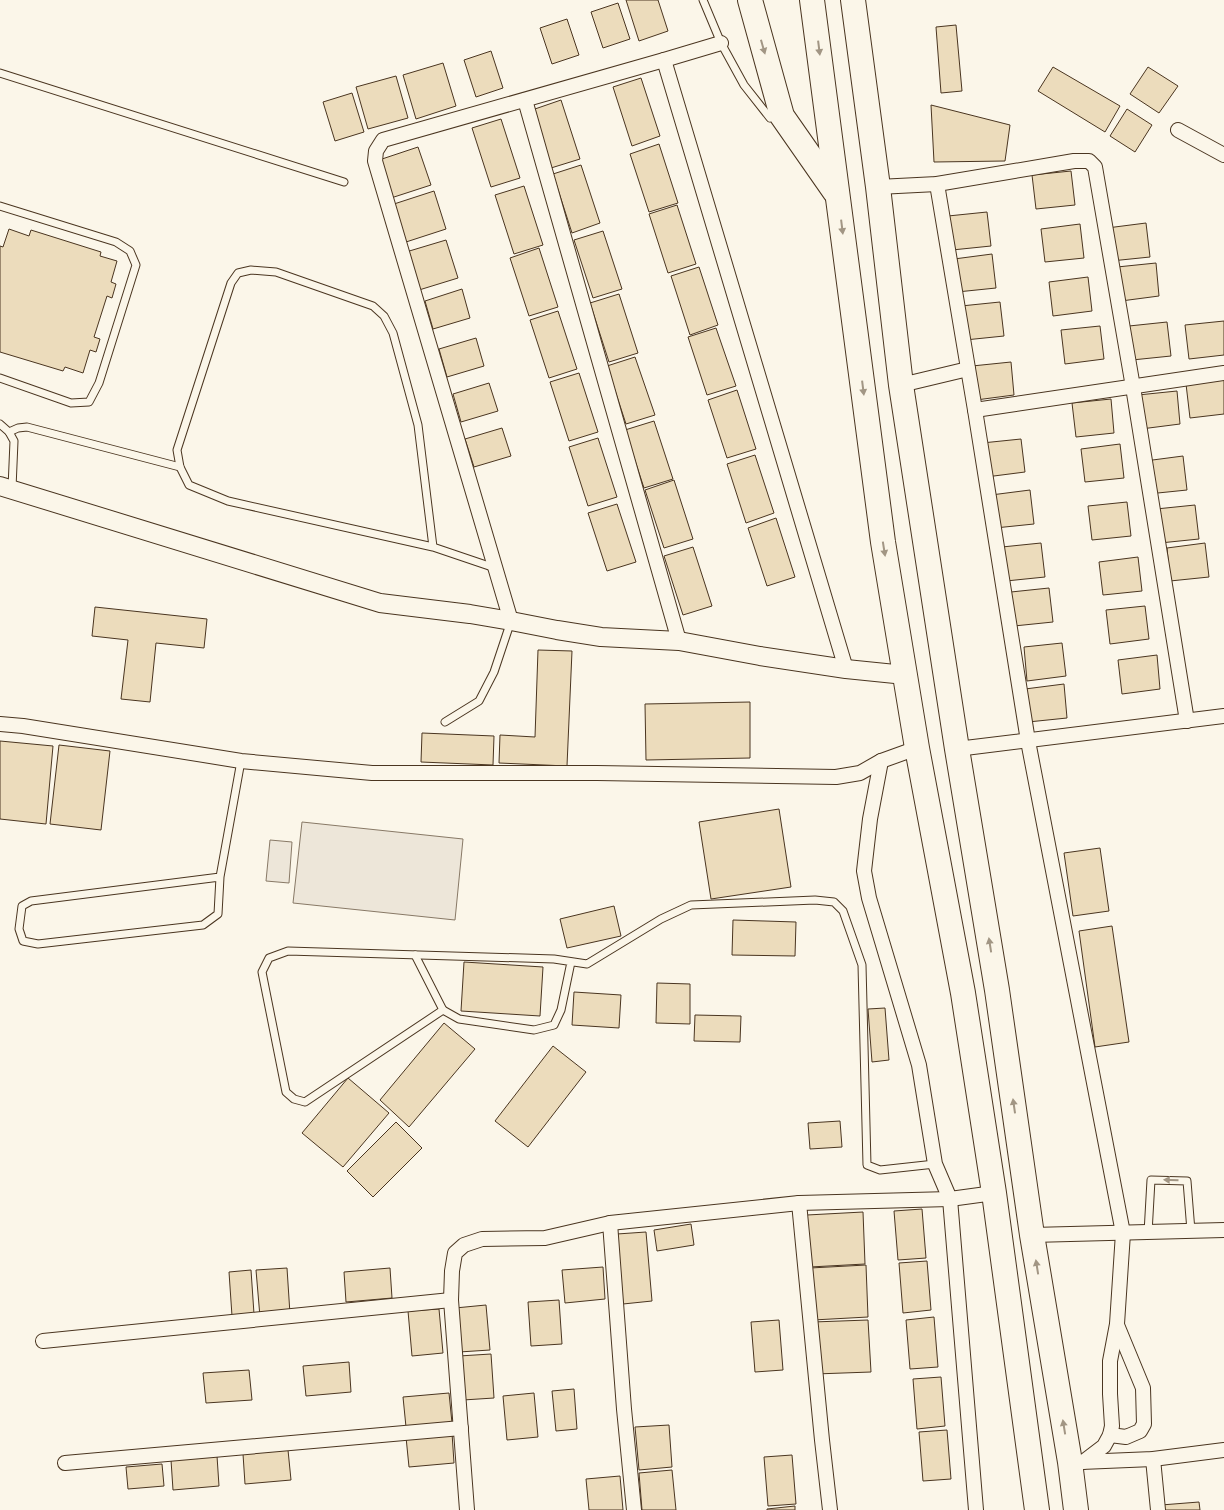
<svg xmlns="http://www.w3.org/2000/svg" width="1224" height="1510" font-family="'Space Grotesk',sans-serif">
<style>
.green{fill:#ede6d9;stroke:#887966}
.building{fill:#ecdcbc;stroke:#4a3520}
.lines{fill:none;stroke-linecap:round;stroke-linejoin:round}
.service-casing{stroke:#4a3520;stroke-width:9}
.minor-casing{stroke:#4a3520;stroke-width:16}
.tertiary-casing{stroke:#4a3520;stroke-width:20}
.trunk-casing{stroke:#4a3520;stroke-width:26}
.service{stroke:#fbf6e9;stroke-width:7}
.minor{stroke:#fbf6e9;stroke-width:14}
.tertiary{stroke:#fbf6e9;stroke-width:18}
.trunk{stroke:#fbf6e9;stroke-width:24}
.oneway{fill:#a29684}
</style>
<rect width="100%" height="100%" fill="#fbf6e9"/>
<g class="green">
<path d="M302 822 463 839 455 920 293 903Z"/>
<path d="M270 840 292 842 289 883 266 881Z"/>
</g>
<g class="building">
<path d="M626 0H658L668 31 639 41Z"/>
<path d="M618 3 630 39 603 48 591 12Z"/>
<path d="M567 19 579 55 552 64 540 28Z"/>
<path d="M956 25 962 91 941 93 936 27Z"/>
<path d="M491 51 503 88 476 97 464 60Z"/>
<path d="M443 63 456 106 416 119 403 75Z"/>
<path d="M1053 67 1120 106 1105 132 1038 91Z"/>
<path d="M1148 67 1178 86 1159 113 1130 94Z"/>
<path d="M396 76 408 118 368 129 356 87Z"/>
<path d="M641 78 660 136 632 146 613 87Z"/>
<path d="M352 93 364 132 335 141 323 102Z"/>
<path d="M561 100 580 159 551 168 532 110Z"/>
<path d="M931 105 1010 125 1005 161 934 162Z"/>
<path d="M1127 109 1152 125 1135 152 1110 136Z"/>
<path d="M501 119 520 178 491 187 472 128Z"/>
<path d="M659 144 678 203 649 212 630 154Z"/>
<path d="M418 147 431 185 391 198 379 160Z"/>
<path d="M581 165 600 223 572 233 553 174Z"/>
<path d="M1071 171 1075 205 1036 209 1032 175Z"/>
<path d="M524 186 543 245 514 254 495 195Z"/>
<path d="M434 191 446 229 406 242 394 204Z"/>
<path d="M677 205 696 264 668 273 649 214Z"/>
<path d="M987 212 991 246 952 250 948 216Z"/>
<path d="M1146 223 1150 257 1111 261 1107 228Z"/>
<path d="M1080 224 1084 258 1045 262 1041 229Z"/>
<path d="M9 229 29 236 31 230 101 252 100 256 117 261 111 282 116 284 112 298 107 296 94 337 100 339 96 352 90 350 83 373 65 367 63 371 0 352V246L3 247Z"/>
<path d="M603 231 622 289 593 298 574 240Z"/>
<path d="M446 240 458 278 419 290 406 252Z"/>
<path d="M539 248 558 307 529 316 510 258Z"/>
<path d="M992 254 996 288 957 292 954 259Z"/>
<path d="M1156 263 1159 296 1121 301 1117 267Z"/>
<path d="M699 267 718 325 690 335 671 276Z"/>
<path d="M1088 277 1092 311 1053 316 1049 282Z"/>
<path d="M462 289 470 318 433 329 425 301Z"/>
<path d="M619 294 638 353 609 362 590 303Z"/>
<path d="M1000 302 1004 336 965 340 961 306Z"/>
<path d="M558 311 577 369 549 378 530 320Z"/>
<path d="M1224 321V355L1189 359 1185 325Z"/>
<path d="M1167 322 1171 356 1132 360 1129 326Z"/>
<path d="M1100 326 1104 359 1065 364 1061 330Z"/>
<path d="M716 328 736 386 707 395 688 337Z"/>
<path d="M476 338 484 366 447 377 439 349Z"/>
<path d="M635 357 655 415 626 424 607 366Z"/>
<path d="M1011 362 1014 395 976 400 972 366Z"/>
<path d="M579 373 598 432 569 441 550 382Z"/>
<path d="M1224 380V414L1190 418 1186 384Z"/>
<path d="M489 383 498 411 461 422 453 394Z"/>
<path d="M737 390 756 449 727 458 708 400Z"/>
<path d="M1177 391 1180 424 1141 429 1138 395Z"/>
<path d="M1111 399 1114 433 1076 437 1072 403Z"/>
<path d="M654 421 673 479 644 488 625 430Z"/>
<path d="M502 428 511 456 474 467 465 439Z"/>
<path d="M598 438 617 497 588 506 569 447Z"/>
<path d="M1021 439 1025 472 986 477 982 443Z"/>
<path d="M1120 444 1124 478 1085 482 1081 449Z"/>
<path d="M755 455 774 513 746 523 727 464Z"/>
<path d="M1183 456 1187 490 1148 494 1145 461Z"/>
<path d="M674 480 693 539 664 548 645 490Z"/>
<path d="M1030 490 1034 524 995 528 991 495Z"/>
<path d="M1127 502 1131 536 1092 540 1088 506Z"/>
<path d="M617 504 636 562 607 571 588 513Z"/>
<path d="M1195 505 1199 539 1160 543 1156 509Z"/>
<path d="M776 518 795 577 767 586 748 528Z"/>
<path d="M1041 543 1045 577 1006 581 1002 547Z"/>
<path d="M1205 543 1209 577 1170 581 1167 548Z"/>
<path d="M693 547 712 606 683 615 664 556Z"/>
<path d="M1138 557 1142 591 1103 595 1099 562Z"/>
<path d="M1049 588 1053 622 1014 626 1011 592Z"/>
<path d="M1145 606 1149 639 1110 644 1106 610Z"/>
<path d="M95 607 207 619 204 648 156 643 150 702 121 699 128 640 92 636Z"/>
<path d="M1062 643 1066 676 1027 681 1024 647Z"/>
<path d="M538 650 572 651 567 766 499 763 500 735 535 737Z"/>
<path d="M1157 655 1160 689 1122 694 1118 660Z"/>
<path d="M1064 684 1067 718 1028 722 1025 689Z"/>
<path d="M750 702V758L646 760 645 704Z"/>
<path d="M422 733 494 736 493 765 421 762Z"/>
<path d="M0 741 53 746 46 824 0 819Z"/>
<path d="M59 745 110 751 101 830 50 824Z"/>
<path d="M779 809 791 887 711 899 699 822Z"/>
<path d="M1100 848 1109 911 1073 916 1064 853Z"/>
<path d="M614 906 621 936 567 948 560 919Z"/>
<path d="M733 920 796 922 795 956 732 955Z"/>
<path d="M1112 926 1129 1042 1095 1047 1079 931Z"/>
<path d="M464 962 543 967 540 1016 461 1011Z"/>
<path d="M657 983 690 984V1024L656 1023Z"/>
<path d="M574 992 621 995 619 1028 572 1025Z"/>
<path d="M885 1008 889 1060 872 1062 868 1009Z"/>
<path d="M695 1015 741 1016 740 1042 694 1041Z"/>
<path d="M444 1023 475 1049 409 1127 380 1100Z"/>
<path d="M553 1046 586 1072 528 1147 495 1121Z"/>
<path d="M348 1078 389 1113 343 1167 302 1133Z"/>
<path d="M840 1121 842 1147 810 1149 808 1123Z"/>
<path d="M396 1122 422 1148 373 1197 347 1171Z"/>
<path d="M922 1209 926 1258 898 1260 894 1211Z"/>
<path d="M863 1212 865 1264 810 1267 807 1215Z"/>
<path d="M691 1224 694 1245 657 1251 654 1230Z"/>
<path d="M646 1232 652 1301 623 1304 617 1234Z"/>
<path d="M927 1261 931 1310 903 1313 899 1263Z"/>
<path d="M866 1265 868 1317 813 1320 810 1268Z"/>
<path d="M603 1267 605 1299 565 1303 562 1270Z"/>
<path d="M287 1268 290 1314 260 1317 256 1270Z"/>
<path d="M390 1268 392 1298 346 1302 344 1272Z"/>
<path d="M251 1270 254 1314 232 1316 229 1272Z"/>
<path d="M559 1300 562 1344 531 1346 528 1302Z"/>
<path d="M486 1305 490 1350 459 1352 455 1308Z"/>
<path d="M439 1309 443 1353 412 1356 408 1311Z"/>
<path d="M934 1317 938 1367 910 1369 906 1320Z"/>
<path d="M779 1320 783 1370 755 1372 751 1322Z"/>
<path d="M868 1320 871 1372 815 1374 813 1322Z"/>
<path d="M491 1354 494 1398 463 1400 459 1356Z"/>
<path d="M349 1362 351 1392 306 1396 303 1366Z"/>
<path d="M249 1370 252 1400 206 1403 203 1373Z"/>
<path d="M941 1377 945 1426 917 1429 913 1379Z"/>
<path d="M574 1389 577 1429 556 1431 552 1391Z"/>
<path d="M449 1393 452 1423 406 1427 403 1397Z"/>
<path d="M534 1393 538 1437 507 1440 503 1396Z"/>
<path d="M669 1425 672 1467 639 1470 635 1427Z"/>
<path d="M947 1430 951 1479 923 1481 919 1432Z"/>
<path d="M452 1433 454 1463 409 1467 406 1437Z"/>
<path d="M288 1450 291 1480 245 1484 243 1454Z"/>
<path d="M792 1455 796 1504 768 1506 764 1457Z"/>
<path d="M217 1456 219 1486 173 1490 171 1460Z"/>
<path d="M162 1464 164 1486 128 1489 126 1467Z"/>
<path d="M672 1470 676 1510H642L639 1473Z"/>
<path d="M620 1476 623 1510H589L586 1479Z"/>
<path d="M1199 1502 1200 1510H1161V1505Z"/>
<path d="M795 1506V1510H767V1509Z"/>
</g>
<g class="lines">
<g class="service-casing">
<g id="service">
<path d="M703 0 721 43 744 85 770 118"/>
<path d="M0 73 344 182"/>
<path d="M0 206 116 242 130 251 136 265 99 383 89 402 71 403 0 378"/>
<path d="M0 424 9 432 14 441 12 488"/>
<path d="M9 432 18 428 27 427 180 467"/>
<path d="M433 547 418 425 393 333 384 316 373 306 276 272 251 270 238 273 231 283 177 450 180 467 189 485 228 501 433 547 495 568"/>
<path d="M445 722 479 701 494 672 511 621"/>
<path d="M220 877 31 901 22 906 19 929 23 941 38 944 203 925 218 914 220 877 241 761"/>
<path d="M415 955 443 1010"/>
<path d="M571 962 561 1010 554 1025 534 1030 459 1019 443 1010 305 1102 294 1099 286 1092 262 972 269 958 288 951 554 959 587 964 661 919 691 905 815 900 834 902 843 911 862 965 867 1165 880 1170 935 1164"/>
<path d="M1148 1233 1151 1180 1187 1181 1191 1231"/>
</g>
</g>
<g class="minor-casing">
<g id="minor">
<path d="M664 60 846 669"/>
<path d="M525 100 679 641"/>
<path d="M1178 130 1224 155"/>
<path d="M937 184 975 410 1028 741 1123 1233 1117 1324 1110 1361V1394L1112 1426 1110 1435 1104 1446 1083 1462"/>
<path d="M878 187 937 184 1074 161H1089L1095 167 1133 387 1187 721"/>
<path d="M901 385 968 369"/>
<path d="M975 410 1224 373"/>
<path d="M511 621 375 161 376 151 383 140 664 60 721 43"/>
<path d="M0 724 23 726 241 761 372 773H597L836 777 860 773 881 761 917 748"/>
<path d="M957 749 1224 716"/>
<path d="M881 761 870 819 864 871 869 898 919 1065 935 1164 950 1199 976 1510"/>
<path d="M799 1203 822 1440 830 1510"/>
<path d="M610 1223 624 1409 634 1510"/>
<path d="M1032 1235 1224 1230"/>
<path d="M43 1341 451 1300"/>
<path d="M1110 1435 1126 1437 1140 1431 1144 1424 1143 1388 1117 1325"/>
<path d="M1153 1459 1158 1510"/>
<path d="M1081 1462 1153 1459 1224 1450"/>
<path d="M65 1463 461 1428"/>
<path d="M467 1510 451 1300 452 1271 455 1253 464 1245 482 1239 545 1238 610 1223 799 1203 950 1199 994 1193"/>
</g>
</g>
<g class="tertiary-casing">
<path id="tertiary" d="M0 486 380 603 470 614 511 621 557 630 601 637 679 641 760 656 846 669 905 675"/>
</g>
<g class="trunk-casing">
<g id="trunk">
<path d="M750 0 782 116 835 192"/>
<path d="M812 0 883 542 917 748 963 993 994 1193 1037 1510"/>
<path d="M853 0 878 187 901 385 957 749 997 990 1032 1235 1070 1462 1076 1510"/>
</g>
</g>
<use href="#service" class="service"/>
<use href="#minor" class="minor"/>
<use href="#tertiary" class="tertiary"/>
<use href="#trunk" class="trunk"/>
</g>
<defs><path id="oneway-solid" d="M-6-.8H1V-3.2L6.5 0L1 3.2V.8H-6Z" transform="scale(1.25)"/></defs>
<g class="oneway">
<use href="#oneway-solid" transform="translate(763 47) rotate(74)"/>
<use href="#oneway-solid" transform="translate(819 48) rotate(83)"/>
<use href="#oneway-solid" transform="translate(842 227) rotate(83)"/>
<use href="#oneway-solid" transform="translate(863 388) rotate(83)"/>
<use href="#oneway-solid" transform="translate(884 549) rotate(81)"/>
<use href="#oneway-solid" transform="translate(990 945) rotate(-99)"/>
<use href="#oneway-solid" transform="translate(1014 1106) rotate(-98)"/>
<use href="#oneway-solid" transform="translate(1171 1180) rotate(-178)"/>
<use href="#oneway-solid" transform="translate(1037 1267) rotate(-99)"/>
<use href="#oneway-solid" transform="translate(1064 1427) rotate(-99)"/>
</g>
</svg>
